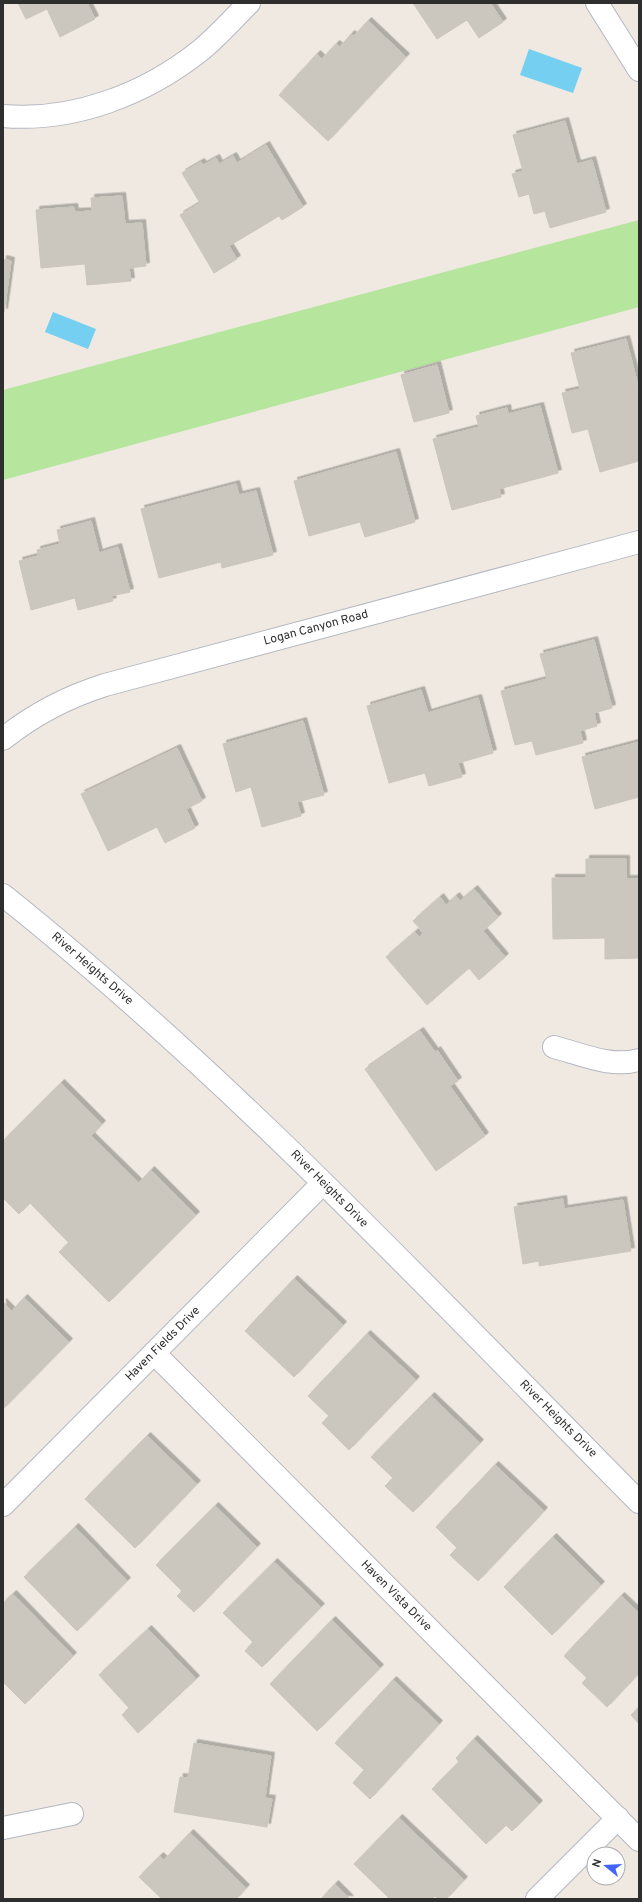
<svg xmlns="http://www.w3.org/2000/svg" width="642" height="1902" font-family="Overpass,sans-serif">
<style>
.green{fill:#b6e59e}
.water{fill:#75cff0}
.building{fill:#cbc7bf;stroke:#cbc5ba;filter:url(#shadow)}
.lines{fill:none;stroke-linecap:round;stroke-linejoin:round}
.minor-casing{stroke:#b4b7c1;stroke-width:24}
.minor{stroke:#fff;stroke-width:22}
.labels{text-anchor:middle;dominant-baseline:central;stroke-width:3;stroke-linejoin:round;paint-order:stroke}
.street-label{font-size:12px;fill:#2e2e2e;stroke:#fff}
</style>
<defs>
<filter id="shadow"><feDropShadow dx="3.5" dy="-3.5" stdDeviation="0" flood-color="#0004"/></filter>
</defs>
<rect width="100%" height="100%" fill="#efe9e1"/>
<path class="green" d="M639 220V307L3 480V390Z"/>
<g class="water">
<path d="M529 49 582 68 573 93 520 75Z"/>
<path d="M53 312 96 329 88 349 45 332Z"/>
</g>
<g class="building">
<path d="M18 3H87L95 19 60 37 47 9 26 19Z"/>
<path d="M413 3H492L491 4 503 22 479 38 467 20 437 39Z"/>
<path d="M368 21 406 57 328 141 279 95 317 54 322 59 336 44 340 47 351 34 354 36Z"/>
<path d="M565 121 577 164 592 160 606 212 550 228 545 211 534 214 529 194 519 197 512 174 523 171 513 135Z"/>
<path d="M266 145 303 207 282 220 279 216 229 246 237 259 214 273 180 215 200 203 182 173 201 162 203 165 216 158 219 164 233 156 237 163Z"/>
<path d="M122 196 125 224 142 223 146 266 129 268 131 281 87 285 85 264 41 268 36 210 74 207 75 212 92 211 91 198Z"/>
<path d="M3 259 11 261 4 312H3Z"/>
<path d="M626 339 639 389V461L600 472 588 429 572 433 562 393 580 389 571 353Z"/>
<path d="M437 365 449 413 414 422 401 375Z"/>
<path d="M540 406 558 473 499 489 501 497 452 510 433 439 479 427 476 416 507 408 508 414Z"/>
<path d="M396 452 415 522 365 537 360 522 309 536 294 481Z"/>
<path d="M236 484 239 495 256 491 273 555 222 568 221 562 159 578 141 509Z"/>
<path d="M91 521 99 553 118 547 130 592 111 596 113 601 78 610 75 598 31 610 19 561 38 556 37 550 60 544 57 530Z"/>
<path d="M594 640 612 708 594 713 597 726 580 731 583 743 536 755 532 741 515 745 501 691 547 679 540 654Z"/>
<path d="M421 690 428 713 478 698 493 753 458 763 462 777 429 786 425 773 389 783 367 706Z"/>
<path d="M303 721 324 795 297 802 301 816 262 827 251 787 236 792 223 744Z"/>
<path d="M639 742V797L595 809 582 757Z"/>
<path d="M177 748 202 801 186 809 195 828 165 843 157 827 108 851 81 794Z"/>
<path d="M586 859H626V879H639V958L605 959V938L553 939 552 878H586Z"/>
<path d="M474 889 498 917 483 931 505 957 479 980 469 968 427 1005 386 957 415 932 419 937 424 933 413 921 440 897 446 905 456 896 460 901Z"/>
<path d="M420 1031 435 1052 437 1050 458 1081 450 1086 485 1136 436 1171 365 1069Z"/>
<path d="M61 1083 102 1124 91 1136 139 1183 151 1170 196 1215 109 1302 59 1252 69 1243 30 1203 19 1214 3 1198V1141Z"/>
<path d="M563 1199 564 1209 623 1200 631 1251 539 1266V1261L523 1264 514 1207Z"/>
<path d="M294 1279 343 1325 294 1377 245 1331Z"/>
<path d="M24 1298 69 1342 3 1409V1302L12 1311Z"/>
<path d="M367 1334 416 1380 349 1450 322 1423 329 1416 308 1396Z"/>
<path d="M431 1396 480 1443 413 1512 385 1486 393 1478 371 1457Z"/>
<path d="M147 1436 197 1484 135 1548 85 1499Z"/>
<path d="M495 1465 544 1511 478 1581 450 1555 457 1548 436 1527Z"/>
<path d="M215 1506 257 1547 194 1612 177 1596 182 1591 156 1565Z"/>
<path d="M75 1527 127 1581 77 1631 24 1577Z"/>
<path d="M553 1537 601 1585 552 1635 504 1587Z"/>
<path d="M274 1562 321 1607 262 1667 245 1651 253 1642 223 1613Z"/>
<path d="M13 1594 73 1656 25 1704 3 1682V1603Z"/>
<path d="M621 1596 639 1613V1673L607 1707 582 1683 587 1678 564 1656Z"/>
<path d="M332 1620 380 1668 317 1731 270 1684Z"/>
<path d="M148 1629 196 1679 138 1733 122 1715 129 1708 99 1675Z"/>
<path d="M393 1680 439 1724 370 1799 353 1783 364 1770 335 1743Z"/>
<path d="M639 1707V1724L631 1715Z"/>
<path d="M474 1739 539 1804 512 1831 506 1825 486 1844 432 1789 459 1762 456 1758Z"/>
<path d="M194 1743 271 1756 265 1798 272 1799 267 1827 174 1812 180 1777 188 1778Z"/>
<path d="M399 1818 464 1880 446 1899H438L435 1896 432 1899H390L354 1864Z"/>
<path d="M190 1833 246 1888 236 1899H162L139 1877 160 1856 164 1860Z"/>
<path d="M335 1884 350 1899H321Z"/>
</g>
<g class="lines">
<g class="minor-casing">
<g id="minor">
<path d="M597 3 639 70"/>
<path d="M3 116C74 122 146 94 201 50 218 36 233 19 249 3"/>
<path d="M3 739C34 714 67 697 105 685L639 542"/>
<path d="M3 895C232 1078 433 1294 639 1502"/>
<path d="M554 1047C581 1054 611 1068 639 1060"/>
<path d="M154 1353 639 1840"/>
<path d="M3 1505 323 1183"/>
<path d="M3 1828 72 1814"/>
<path d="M537 1899 618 1818"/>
</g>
</g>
<use href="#minor" class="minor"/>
</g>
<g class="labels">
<g class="street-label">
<text transform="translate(316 628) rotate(-15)">Logan Canyon Road</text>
<text transform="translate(92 969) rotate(41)">River Heights Drive</text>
<text transform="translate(329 1189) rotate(45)">River Heights Drive</text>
<text transform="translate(163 1344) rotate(-45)">Haven Fields Drive</text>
<text transform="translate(558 1419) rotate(45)">River Heights Drive</text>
<text transform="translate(396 1596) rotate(45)">Haven Vista Drive</text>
</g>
</g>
<rect width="642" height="1902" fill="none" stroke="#2e2e2e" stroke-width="8"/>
<g transform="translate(606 1866) rotate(288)"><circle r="19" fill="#ffffff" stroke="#ababab"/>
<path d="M0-3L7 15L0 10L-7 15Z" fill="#4264fb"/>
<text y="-6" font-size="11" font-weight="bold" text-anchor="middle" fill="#2e2e2e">N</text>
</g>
</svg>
